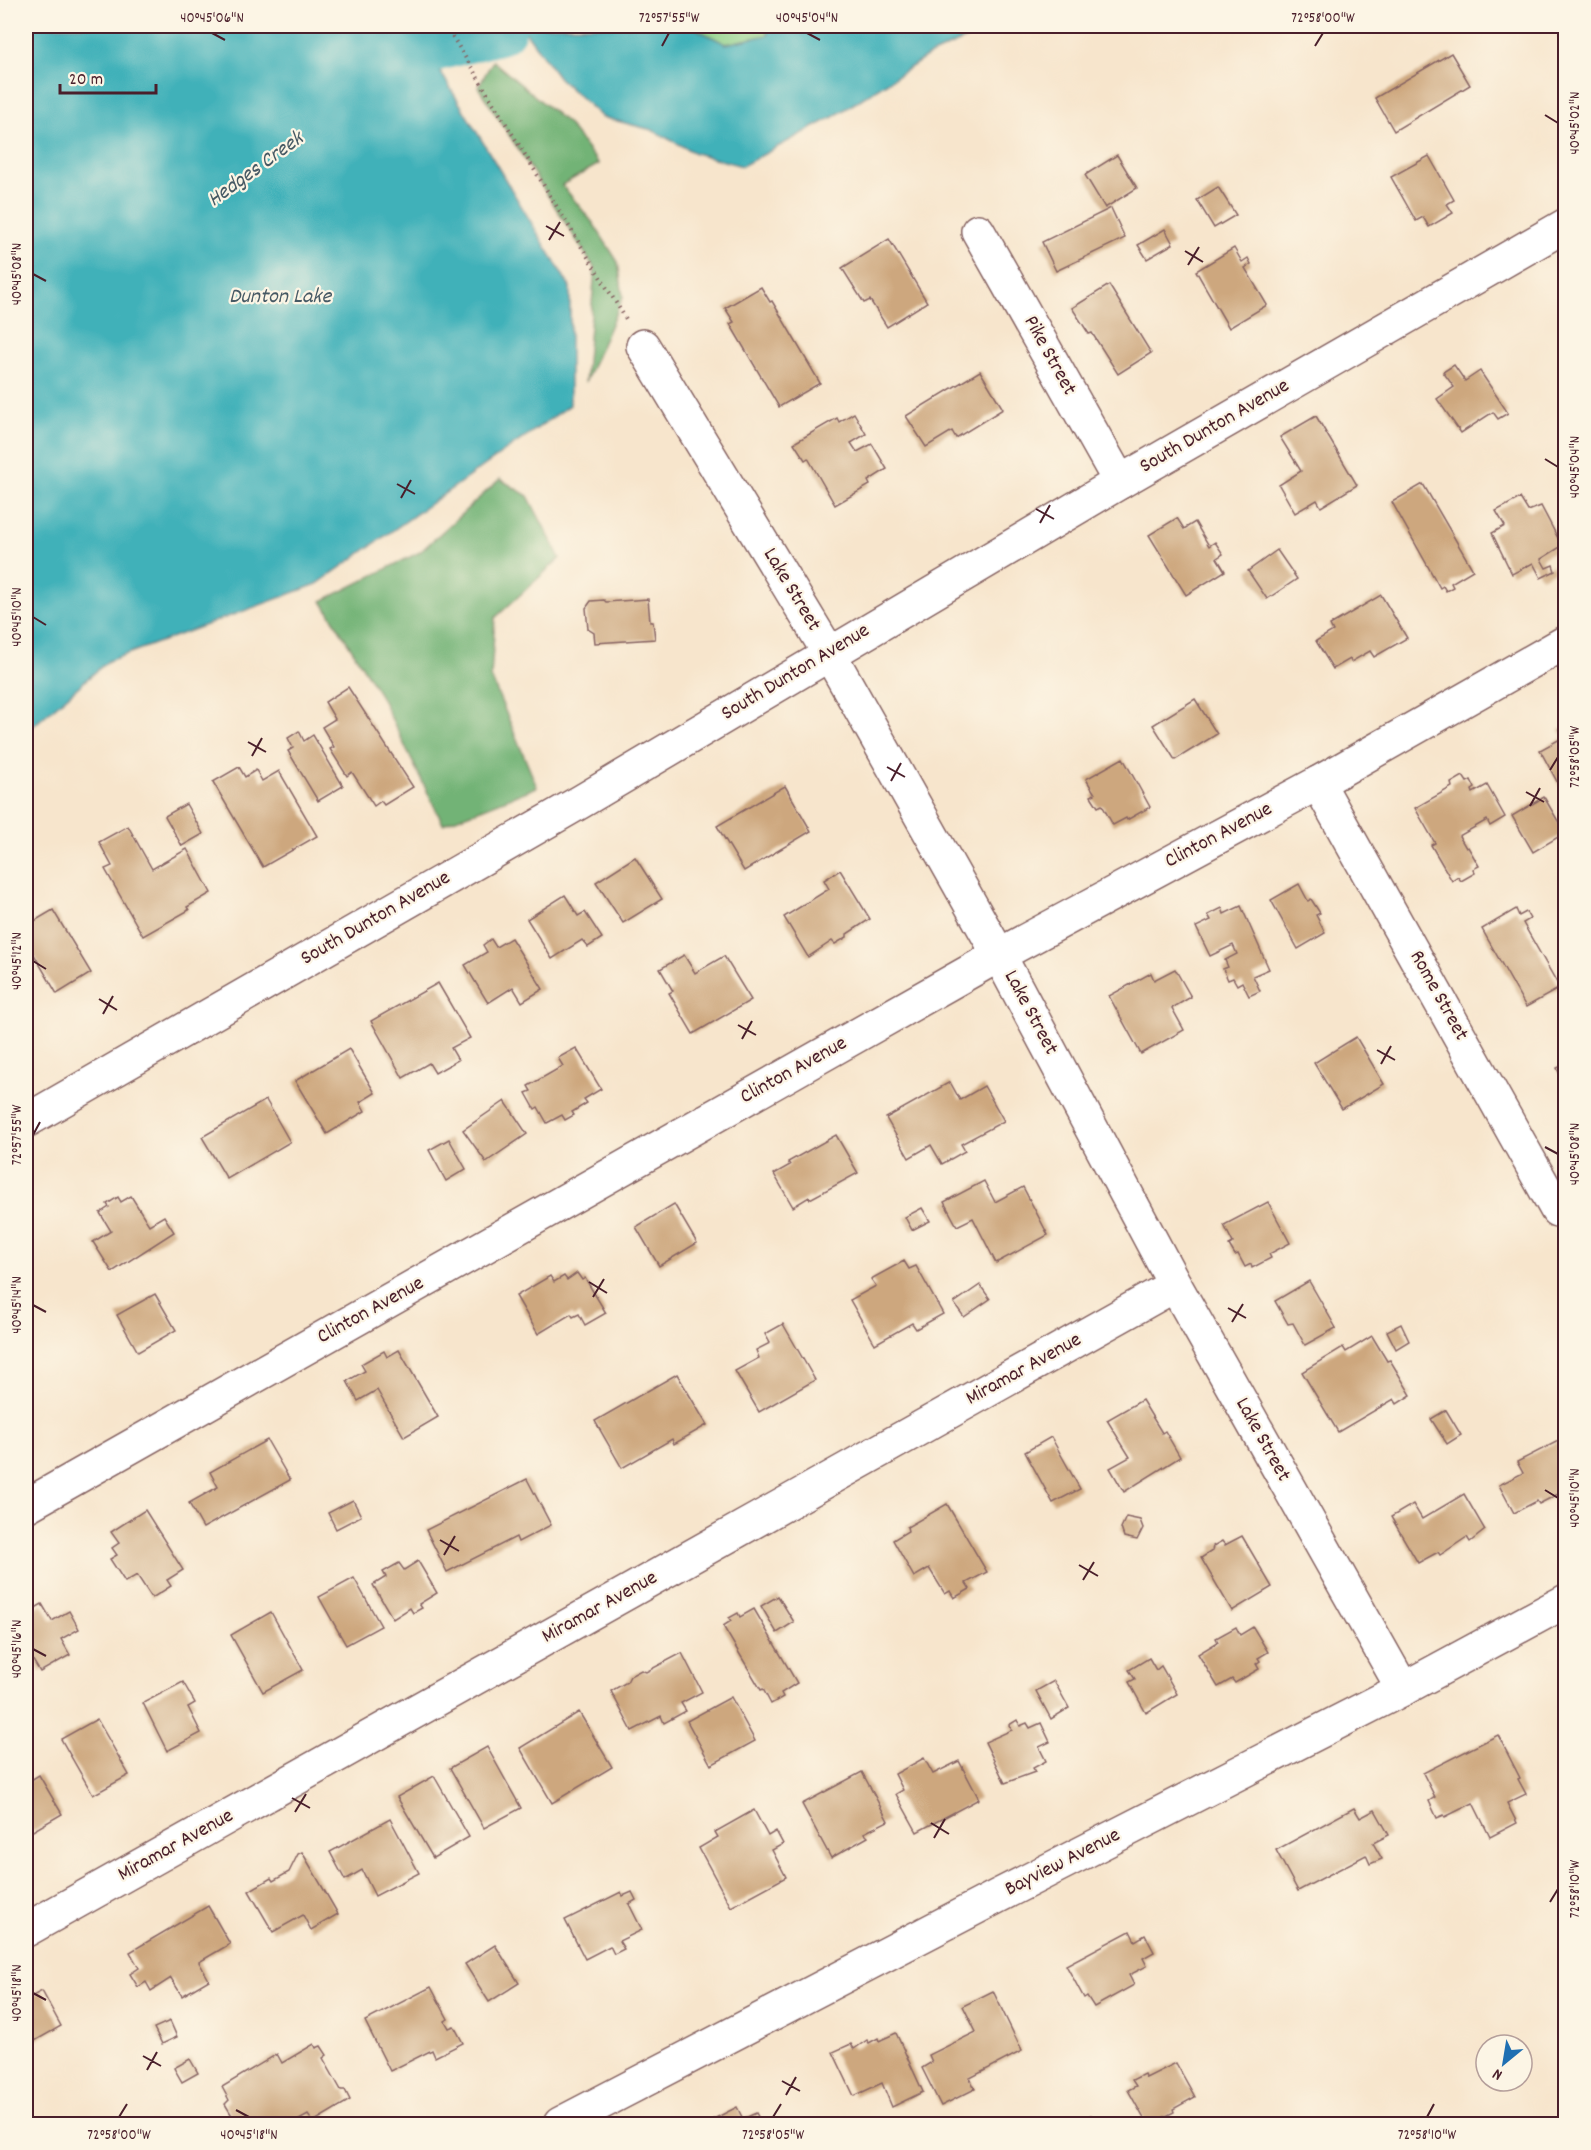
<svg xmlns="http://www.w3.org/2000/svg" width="1591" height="2150" font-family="Dekko,sans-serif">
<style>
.green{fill:#8ed18a;stroke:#6c785a;stroke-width:1.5}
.forest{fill:#72b376;stroke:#5e6950;stroke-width:1.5}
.water{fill:#40b1b9;stroke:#456872;stroke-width:1.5}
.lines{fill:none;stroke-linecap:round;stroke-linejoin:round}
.river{stroke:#40b1b9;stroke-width:58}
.building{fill:#cda77e}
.street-casing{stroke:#876463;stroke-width:36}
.path{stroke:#876463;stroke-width:4;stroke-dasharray:1.5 4.5;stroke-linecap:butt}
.street{stroke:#fff;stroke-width:33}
.ticks{fill:none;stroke:#4a1f2b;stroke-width:2}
.labels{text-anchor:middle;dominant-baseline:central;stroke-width:4.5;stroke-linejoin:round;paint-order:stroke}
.street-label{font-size:21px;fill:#4a1f2b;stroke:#fcf5e5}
.water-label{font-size:22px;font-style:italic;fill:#465964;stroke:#fcf5e5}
.neatline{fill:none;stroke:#4a1f2b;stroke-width:2}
.ticks-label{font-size:15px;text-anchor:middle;fill:#4a1f2b}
</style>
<rect width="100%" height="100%" fill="#fcf5e5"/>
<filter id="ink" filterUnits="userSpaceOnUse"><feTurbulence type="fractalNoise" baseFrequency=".0167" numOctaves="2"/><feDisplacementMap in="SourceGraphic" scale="12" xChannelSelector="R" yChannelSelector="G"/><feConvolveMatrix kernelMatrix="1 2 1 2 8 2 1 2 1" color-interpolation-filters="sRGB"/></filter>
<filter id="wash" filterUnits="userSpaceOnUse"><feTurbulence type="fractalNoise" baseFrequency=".008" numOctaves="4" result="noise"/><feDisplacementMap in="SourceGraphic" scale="24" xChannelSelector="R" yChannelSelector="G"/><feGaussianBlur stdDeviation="1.35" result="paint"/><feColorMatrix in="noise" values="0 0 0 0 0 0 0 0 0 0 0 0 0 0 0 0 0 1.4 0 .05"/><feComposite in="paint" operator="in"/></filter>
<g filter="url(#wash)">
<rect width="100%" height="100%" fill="#f7e5cc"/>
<path class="green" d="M690 26H766L769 35 726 44Z"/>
<g class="forest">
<path d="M493 61 567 123 599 164 562 185 593 223 618 262 623 297 585 383 595 269 478 87Z"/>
<path d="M500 479 528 496 560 558 495 618 491 677 537 787 443 824 380 695 322 601 420 552Z"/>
</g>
<g class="water">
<path d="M26 26H413L570 287V405L317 584 108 661 26 732Z"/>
<path d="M521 26H690L726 44 768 35 766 26H994L928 56 833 117 742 166 695 153 652 130 602 117 559 78Z"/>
</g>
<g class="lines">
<path class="river" d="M360 93 425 45 498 26"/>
</g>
<g id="blocks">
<g class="building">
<path d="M1566 30V44L1559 33Z"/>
<path d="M1451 53 1470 85 1394 131 1375 98Z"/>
<path d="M1117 155 1137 188 1105 208 1085 175Z"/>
<path d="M1429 156 1454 200 1447 204 1453 213 1429 227 1423 217 1416 221 1391 177Z"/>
<path d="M1218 187 1236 215 1214 228 1197 200Z"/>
<path d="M1111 208 1125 238 1056 271 1042 242Z"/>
<path d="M1165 229 1173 244 1147 259 1138 245Z"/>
<path d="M889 239 927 302 887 327 870 300 864 303 842 268Z"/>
<path d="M1234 248 1242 262 1248 258 1251 264 1245 268 1267 305 1229 328 1196 271Z"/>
<path d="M1109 285 1151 353 1118 374 1092 333 1089 334 1072 308Z"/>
<path d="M761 287 770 302 772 301 820 383 779 407 730 324 734 322 725 308Z"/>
<path d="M1454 365 1465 381 1480 371 1508 413 1498 419 1493 412 1461 433 1437 399 1454 387 1443 372Z"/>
<path d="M980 371 1003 409 956 438 952 431 926 447 906 416Z"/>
<path d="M854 413 866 434 851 443 857 452 872 444 887 469 868 481 870 485 835 505 808 458 805 460 794 443 837 418 839 422Z"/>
<path d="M1316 416 1357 485 1321 507 1317 500 1295 513 1279 485 1301 471 1280 437Z"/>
<path d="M1423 484 1473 570 1451 583 1453 587 1446 591 1443 586 1440 588 1392 502Z"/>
<path d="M1520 498 1528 511 1541 506 1562 546 1541 559 1546 568 1553 565 1555 571 1541 578 1533 563 1512 574 1492 533 1505 526 1496 511Z"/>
<path d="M1177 518 1184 529 1195 522 1209 546 1215 542 1223 554 1217 558 1225 571 1186 595 1149 535Z"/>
<path d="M1277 550 1297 579 1267 599 1248 571Z"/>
<path d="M1381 595 1407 638 1374 657 1370 651 1351 662 1350 659 1333 669 1316 641 1333 631 1330 625Z"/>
<path d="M648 599 650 622H653L655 639 595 643 594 633 588 629 586 608 591 601 604 600 606 602Z"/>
<path d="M348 687 413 787 384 805 381 801 374 806 352 772 347 776 330 749 334 747 322 727 335 719 325 702Z"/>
<path d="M1195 699 1217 734 1175 760 1153 725Z"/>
<path d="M1566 726V786L1561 789 1540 750 1564 737 1559 729Z"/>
<path d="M299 731 304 741 313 735 343 786 318 801 288 751 293 748 288 738Z"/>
<path d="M1123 758 1150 807 1127 820 1126 818 1113 825 1102 805 1098 807 1091 796 1095 794 1086 779Z"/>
<path d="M239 767 245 777 256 770 262 781 279 771 317 836 263 867 213 782Z"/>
<path d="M1463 776 1467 782 1471 780 1475 788 1472 790 1473 793 1487 785 1505 817 1490 826 1487 820 1459 836 1466 848 1468 847 1479 866 1473 869 1475 873 1461 881 1458 877 1452 881 1431 845 1435 843 1415 808 1452 787 1451 783Z"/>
<path d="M785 786 811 831 744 871 717 826Z"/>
<path d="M1544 797 1565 833 1533 852 1512 816Z"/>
<path d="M186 804 203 834 182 846 165 816Z"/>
<path d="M128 826 152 869 187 849 211 893 187 907 189 910 143 936 105 869 112 866 99 842Z"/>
<path d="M635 857 662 899 623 923 596 882Z"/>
<path d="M840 870 870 919 847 934V937L835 944 832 941 808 957 784 917 829 889 824 880Z"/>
<path d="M1299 884 1308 901 1311 899 1320 913 1316 915 1325 933 1298 949 1271 900Z"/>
<path d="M565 895 578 916 585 912 602 938 588 947 582 940 552 959 527 919Z"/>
<path d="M1241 906 1269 969 1253 976 1260 991 1249 996 1242 982 1237 985 1233 978 1228 980 1223 969 1228 967 1225 960 1237 954 1233 945 1210 956 1196 927 1211 920 1208 915 1222 908 1224 914Z"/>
<path d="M1516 909 1519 916 1526 912 1530 919 1523 923 1560 988 1526 1007 1482 929Z"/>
<path d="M53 910 91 973 57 994 26 941V926Z"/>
<path d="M511 938 543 989 522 1002 513 987 488 1003 465 965 487 952 483 945 491 939 496 947Z"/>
<path d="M684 955 695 973 724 956 751 1000 693 1034 669 993 673 991 660 969Z"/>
<path d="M1175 969 1191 997 1172 1008 1184 1030 1141 1054 1109 996 1151 973 1154 980Z"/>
<path d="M438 983 470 1038 451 1048 458 1060 435 1073 429 1063 403 1078 371 1021Z"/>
<path d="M1356 1037 1384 1084 1342 1109 1314 1063Z"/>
<path d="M576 1048 601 1089 584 1099 587 1103 572 1112 574 1115 565 1120 562 1115 547 1123 538 1107 535 1109 526 1093 531 1091 528 1086 563 1066 558 1058Z"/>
<path d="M349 1049 375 1093 360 1102 365 1111 327 1134 295 1081Z"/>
<path d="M1566 1064V1087L1557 1068Z"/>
<path d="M950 1082 960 1100 984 1086 1004 1121 961 1144 965 1151 942 1164 931 1145 909 1158 886 1118Z"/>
<path d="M266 1100 290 1142 227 1179 202 1137Z"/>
<path d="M505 1101 527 1134 486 1162 463 1130Z"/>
<path d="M836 1135 858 1173 810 1199 809 1197 793 1207 774 1174 790 1165 788 1162Z"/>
<path d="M449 1139 466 1169 446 1181 429 1150Z"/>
<path d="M984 1181 995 1202 1023 1187 1048 1235 996 1263 973 1218 957 1226 944 1202Z"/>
<path d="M131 1196 149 1225 164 1216 174 1232 112 1272 93 1242 111 1231 100 1213 109 1207 107 1204 118 1197 121 1202Z"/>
<path d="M1268 1202 1290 1243 1269 1254 1271 1258 1252 1268 1251 1264 1245 1267 1238 1254 1235 1255 1229 1245 1233 1243 1224 1225Z"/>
<path d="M674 1204 697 1243 659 1266 636 1227Z"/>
<path d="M922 1208 930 1221 912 1230 905 1217Z"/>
<path d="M904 1261 909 1269 916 1266 943 1314 916 1329 912 1323 875 1344 850 1300 876 1286 871 1279Z"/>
<path d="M577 1273 582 1280 585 1278 606 1313 585 1325 579 1314 573 1317 571 1314 538 1334 516 1296 550 1276 554 1282 564 1276 567 1280Z"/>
<path d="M1309 1281 1336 1328 1305 1345 1293 1323 1288 1324 1275 1301Z"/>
<path d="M980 1285 990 1299 964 1317 954 1303Z"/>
<path d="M155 1294 176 1330 138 1352 117 1315Z"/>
<path d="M783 1324 815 1380 759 1412 735 1371 759 1358 756 1350 770 1343 765 1334Z"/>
<path d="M1401 1324 1409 1341 1396 1349 1387 1331Z"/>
<path d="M1372 1336 1387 1361 1390 1360 1411 1395 1397 1404 1394 1399 1338 1432 1302 1372 1343 1347 1346 1352Z"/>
<path d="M399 1350 438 1417 404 1437 377 1390 358 1401 347 1381 365 1371 361 1364 384 1351 387 1357Z"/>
<path d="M677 1374 707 1425 674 1444 672 1439 622 1468 595 1421Z"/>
<path d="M1142 1400 1162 1433 1165 1431 1180 1457 1124 1492 1110 1468 1130 1457 1107 1420Z"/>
<path d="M1446 1410 1461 1435 1447 1444 1431 1419Z"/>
<path d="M1051 1437 1080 1489 1053 1503 1025 1452Z"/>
<path d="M1566 1437V1490L1539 1504 1537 1501 1514 1513 1499 1485 1523 1473 1517 1462Z"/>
<path d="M267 1440 290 1480 203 1528 189 1503 218 1487 210 1472Z"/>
<path d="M527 1479 551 1525 518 1542 516 1537 447 1572 426 1530Z"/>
<path d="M1464 1494 1485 1530 1470 1542 1467 1537 1440 1555 1438 1552 1418 1563 1391 1517 1413 1504 1422 1519Z"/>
<path d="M353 1500 361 1516 336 1529 328 1513Z"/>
<path d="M947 1504 987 1572 966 1583 970 1589 954 1598 950 1591 945 1594 929 1568 914 1577 893 1540 908 1531 907 1527Z"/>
<path d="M145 1510 183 1570 167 1580 171 1586 152 1598 137 1575 125 1582 110 1559 117 1555 112 1548 119 1543 111 1532Z"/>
<path d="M1126 1517 1140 1520 1143 1528 1137 1540 1124 1537 1121 1528Z"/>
<path d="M1242 1536 1272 1587 1232 1611 1201 1558 1212 1551 1213 1546 1222 1541 1225 1545Z"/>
<path d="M418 1561 437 1593 419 1604 422 1608 413 1613 410 1608 393 1619 373 1585 386 1577 383 1572 399 1563 404 1570Z"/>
<path d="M354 1578 381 1626 346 1645 319 1597Z"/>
<path d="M778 1596 794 1622 777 1633 761 1606Z"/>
<path d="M42 1604 52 1621 69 1611 79 1629 61 1639 70 1655 40 1672 31 1657 26 1660V1610L31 1608 32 1610Z"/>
<path d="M754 1609 797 1683 781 1693 783 1697 771 1704 763 1689 761 1690 723 1626 731 1621 729 1618 738 1613 740 1617Z"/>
<path d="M271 1612 303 1670 263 1692 231 1635Z"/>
<path d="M1236 1627 1240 1635 1253 1627 1268 1652 1258 1658 1260 1661 1256 1664 1259 1669 1235 1683 1232 1679 1218 1687 1198 1654 1218 1642 1216 1638Z"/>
<path d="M682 1653 702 1692 681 1703 686 1711 664 1723 661 1716 632 1731 611 1691 627 1682 630 1676 641 1670 646 1672Z"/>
<path d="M1149 1658 1156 1670 1161 1666 1177 1694 1146 1713 1129 1682 1135 1679 1129 1670Z"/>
<path d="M1054 1681 1069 1708 1051 1719 1036 1691Z"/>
<path d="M183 1682 195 1703 188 1707 201 1733 167 1751 143 1703Z"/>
<path d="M731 1697 755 1741 711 1765 687 1721Z"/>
<path d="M579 1712 612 1767 552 1803 520 1748Z"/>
<path d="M97 1719 129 1775 93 1795 61 1739Z"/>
<path d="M1017 1720 1020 1726 1027 1723 1030 1728 1041 1723 1050 1742 1039 1747 1046 1761 1033 1768 1035 1772 1005 1783 985 1742 1012 1730 1009 1725Z"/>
<path d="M1498 1735 1520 1778 1518 1779 1526 1794 1507 1803 1517 1823 1490 1837 1473 1803 1445 1817 1444 1815 1437 1818 1429 1801 1435 1797 1423 1773Z"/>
<path d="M487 1747 521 1808 484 1828 450 1768Z"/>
<path d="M924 1758 933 1774 959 1761 979 1799 917 1832 896 1794 903 1790 895 1774Z"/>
<path d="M862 1772 888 1821 864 1833 868 1837 831 1858 802 1804Z"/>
<path d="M39 1775 62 1814 26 1835V1783Z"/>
<path d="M434 1776 469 1837 433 1858 397 1797Z"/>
<path d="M1354 1808 1360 1818 1375 1810 1389 1835 1373 1843 1382 1859 1370 1864 1366 1855 1298 1891 1276 1850Z"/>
<path d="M754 1810 768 1836 776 1831 783 1844 772 1850 786 1877 731 1907 699 1848 718 1837 715 1832Z"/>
<path d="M390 1819 419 1873 375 1896 362 1870 345 1880 330 1852Z"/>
<path d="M302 1852 338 1914 311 1930 303 1915 273 1932 249 1891 271 1878 273 1881 289 1872 298 1854Z"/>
<path d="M621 1892 623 1896 632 1892 636 1900 629 1904 642 1930 619 1941 624 1949 614 1954 610 1946 585 1959 565 1920Z"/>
<path d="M208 1906 230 1944 199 1962 209 1980 182 1996 171 1978 151 1991 146 1982 138 1987 130 1974 139 1968 130 1952Z"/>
<path d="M1130 1931 1135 1941 1145 1935 1154 1952 1143 1958 1147 1966 1129 1975 1134 1985 1094 2007 1087 1996 1084 1998 1066 1965Z"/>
<path d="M495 1945 519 1983 489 2002 465 1964Z"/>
<path d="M431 1987 448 2019 445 2021 449 2028 454 2026 463 2043 435 2057 432 2050 390 2071 365 2021Z"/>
<path d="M26 1991 29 1998 42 1991 61 2026 26 2046Z"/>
<path d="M993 1991 1022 2051 970 2078 975 2089 941 2106 922 2068 932 2062 929 2055 976 2032 963 2006Z"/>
<path d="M170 2021 177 2037 162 2044 154 2028Z"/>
<path d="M896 2033 923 2092 892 2107 882 2083 854 2096 833 2052 851 2044 854 2049 867 2040 869 2043 878 2038 879 2041Z"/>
<path d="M314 2044 316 2048 321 2046 327 2055 323 2058 341 2090H345L350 2100 313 2122 308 2115 292 2124H237L225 2104 229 2100 222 2087 277 2054 282 2063Z"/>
<path d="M190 2059 198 2073 182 2082 174 2068Z"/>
<path d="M1176 2063 1195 2097 1173 2109 1174 2112 1151 2124H1147L1128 2090 1136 2086 1132 2080 1144 2074 1146 2078Z"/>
<path d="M737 2107 743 2119 756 2113 762 2124H707L706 2123Z"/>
<path d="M1091 2115 1096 2124H1072Z"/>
</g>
</g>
</g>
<g filter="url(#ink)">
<use href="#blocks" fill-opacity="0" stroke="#876463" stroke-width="1.5"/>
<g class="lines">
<g class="street-casing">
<g id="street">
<path d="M978 231 1120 482"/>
<path d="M643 346 829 653 999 955 1175 1285 1403 1689"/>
<path d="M1318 783 1557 1210"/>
<path d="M26 1121 582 801 1120 482 1566 225"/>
<path d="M26 1506 999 955 1318 783 1566 642"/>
<path d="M26 1930 1175 1285"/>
<path d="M560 2124 998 1896 1403 1689 1566 1601"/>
</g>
</g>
<path class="path" d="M446 26 626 319"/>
<use href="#street" class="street"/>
</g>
</g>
<path class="ticks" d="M212 33 225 40M807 33 820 40M662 46 669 33M1315 46 1323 33M1545 115 1558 123M546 226 564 236M549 240 560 222M1185 251 1203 262M1188 265 1199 247M33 274 46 281M1545 459 1558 467M397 484 415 494M401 498 411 480M1036 509 1054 519M1040 523 1050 505M33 617 46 625M248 742 266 752M252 756 262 738M887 767 905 777M1550 770 1558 757M891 781 901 763M1526 792 1544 802M1530 806 1540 788M33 961 46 969M99 999 117 1010M103 1014 113 996M738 1025 756 1035M742 1039 752 1021M1377 1050 1395 1060M1381 1064 1391 1046M33 1135 40 1122M1545 1147 1558 1154M589 1282 607 1293M593 1297 604 1279M33 1305 46 1312M1228 1308 1246 1318M1232 1322 1243 1304M1545 1490 1558 1498M440 1540 459 1551M444 1555 455 1536M1079 1565 1098 1576M1083 1580 1094 1562M33 1649 46 1656M292 1798 310 1808M295 1812 306 1794M931 1823 949 1834M934 1838 945 1819M1550 1902 1558 1889M33 1993 46 2000M143 2056 161 2066M147 2070 157 2052M782 2081 800 2091M786 2095 796 2077M236 2110 249 2117M119 2117 127 2104M773 2117 781 2104M1427 2117 1434 2104"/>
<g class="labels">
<g class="street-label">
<text transform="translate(1049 356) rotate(61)">Pike Street</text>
<text transform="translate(1215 427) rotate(-30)">South Dunton Avenue</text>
<text transform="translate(791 590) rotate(59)">Lake Street</text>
<text transform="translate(796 673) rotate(-31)">South Dunton Avenue</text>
<text transform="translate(1219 836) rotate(-28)">Clinton Avenue</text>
<text transform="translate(376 919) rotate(-30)">South Dunton Avenue</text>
<text transform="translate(1438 996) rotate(61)">Rome Street</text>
<text transform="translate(1030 1013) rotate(62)">Lake Street</text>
<text transform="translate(794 1071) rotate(-29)">Clinton Avenue</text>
<text transform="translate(371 1311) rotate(-29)">Clinton Avenue</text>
<text transform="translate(1024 1370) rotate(-29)">Miramar Avenue</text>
<text transform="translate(1262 1440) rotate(61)">Lake Street</text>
<text transform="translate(600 1608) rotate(-29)">Miramar Avenue</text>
<text transform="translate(176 1846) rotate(-29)">Miramar Avenue</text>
<text transform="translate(1063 1863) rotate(-27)">Bayview Avenue</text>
</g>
<g class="water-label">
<text transform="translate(256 170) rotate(-36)">Hedges Creek</text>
<text x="280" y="297">Dunton Lake</text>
</g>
</g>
<rect width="1591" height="2150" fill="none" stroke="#fcf5e5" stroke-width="66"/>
<g transform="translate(1504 2063) rotate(210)"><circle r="28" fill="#fcf5e5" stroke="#b59f9b" stroke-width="1.5"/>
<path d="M0-4.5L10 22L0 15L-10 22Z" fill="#1f6fb2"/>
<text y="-9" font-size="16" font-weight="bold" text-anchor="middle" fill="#4a1f2b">N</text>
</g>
<path d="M60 84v9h96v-9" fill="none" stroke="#4a1f2b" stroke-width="3"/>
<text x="69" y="84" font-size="18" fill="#4a1f2b" stroke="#fcf5e5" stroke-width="4.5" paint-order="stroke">20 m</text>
<rect x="33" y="33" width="1525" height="2084" class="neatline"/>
<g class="ticks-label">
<text x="212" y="22">40°45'06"N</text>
<text x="669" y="22">72°57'55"W</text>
<text x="807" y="22">40°45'04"N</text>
<text x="1323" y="22">72°58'00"W</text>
<text transform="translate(1574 123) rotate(-90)" y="5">40°45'02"N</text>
<text transform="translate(16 274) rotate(-90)" y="5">40°45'08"N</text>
<text transform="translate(1574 467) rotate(-90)" y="5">40°45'04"N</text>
<text transform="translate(16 617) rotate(-90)" y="5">40°45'10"N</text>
<text transform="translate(1574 757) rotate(-90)" y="5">72°58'05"W</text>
<text transform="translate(16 961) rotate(-90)" y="5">40°45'12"N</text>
<text transform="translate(16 1135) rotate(-90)" y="5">72°57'55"W</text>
<text transform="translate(1574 1154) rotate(-90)" y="5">40°45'08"N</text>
<text transform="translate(16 1305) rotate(-90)" y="5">40°45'14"N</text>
<text transform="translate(1574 1498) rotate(-90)" y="5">40°45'10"N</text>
<text transform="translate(16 1649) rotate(-90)" y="5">40°45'16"N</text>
<text transform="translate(1574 1889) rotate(-90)" y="5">72°58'10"W</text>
<text transform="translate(16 1993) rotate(-90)" y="5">40°45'18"N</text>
<text x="119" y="2139">72°58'00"W</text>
<text x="249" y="2139">40°45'18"N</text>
<text x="773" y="2139">72°58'05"W</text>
<text x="1427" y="2139">72°58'10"W</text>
</g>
</svg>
